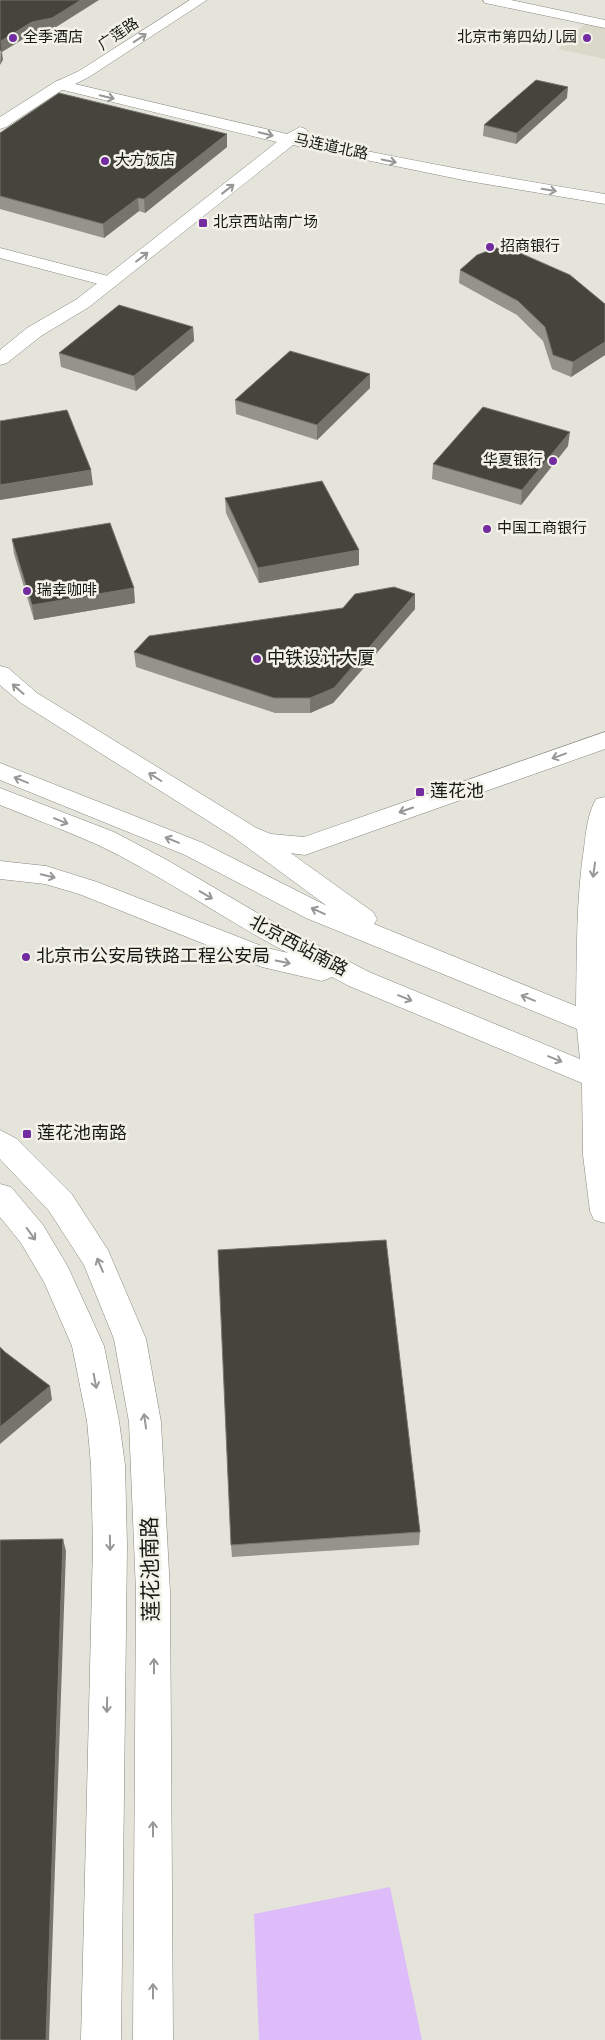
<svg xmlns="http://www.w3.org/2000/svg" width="605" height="2040" font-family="Overpass,'Noto Sans SC',sans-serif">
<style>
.built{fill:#dad9c9}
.green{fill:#ddbcf9}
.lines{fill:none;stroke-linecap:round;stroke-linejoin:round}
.street-casing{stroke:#87877f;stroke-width:1}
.secondary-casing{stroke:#87877f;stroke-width:1}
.street{fill:#fff;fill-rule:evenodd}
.secondary{fill:#fff;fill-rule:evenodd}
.wall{fill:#94948c}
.shaded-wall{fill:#75756d}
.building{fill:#45453e;stroke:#75756d}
.oneway{stroke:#979796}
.poi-dot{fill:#732c9f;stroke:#f2f2e9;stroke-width:2}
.labels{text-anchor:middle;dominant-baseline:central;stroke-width:5;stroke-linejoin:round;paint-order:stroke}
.far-street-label{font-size:15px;fill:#181815;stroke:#f2f2e9}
.far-poi-label{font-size:15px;fill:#181815;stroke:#f2f2e9;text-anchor:start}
.poi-label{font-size:18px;fill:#181815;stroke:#f2f2e9;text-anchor:start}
.street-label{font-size:18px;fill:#181815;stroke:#f2f2e9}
.near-street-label{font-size:21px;fill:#181815;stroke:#f2f2e9}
</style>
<rect width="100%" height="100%" fill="#e4e4db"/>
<path class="built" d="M586 23 605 27V59L558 49Z"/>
<path class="green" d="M390 1887 422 2040H259L254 1914Z"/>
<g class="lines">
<g class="street-casing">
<g id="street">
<path d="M483 0H511L605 20V28L490 4 485 3Z"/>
<path d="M60 80 65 82 68 85 65 88 6 127 0 129V117L55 82Z"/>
<path d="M0 248 116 278 119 282 116 286 110 287 0 258Z"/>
<path d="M605 732V749L305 855C284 852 242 851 229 831L233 825 242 822 271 834 304 837Z"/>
</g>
</g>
<g class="secondary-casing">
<g id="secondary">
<path d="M190 0H207L89 77 75 84 287 134 300 127 306 129 308 132 303 138C403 159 504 178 605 194V204L468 181 293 145 89 307 41 336 7 363 0 365V350L27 328 77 299 277 142 55 88 52 85 55 82 79 71Z"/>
<path d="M0 666 8 668 37 693 250 824 373 912 377 919 374 924 576 1006C577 953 576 900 584 848 586 831 588 813 596 799L605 797V1223L594 1220 590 1211 583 1155 582 1083 349 986 332 977 322 981 262 967 79 894 45 884 0 879V861L46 866 97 882 267 948 288 953C223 919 162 875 96 844 64 830 32 818 0 805V788L114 832 167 860 266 918 369 972 580 1059 577 1029 306 918 185 855 0 780V763L203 843 327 906 232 836 21 703 0 685Z"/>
<path d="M0 1130 17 1139 71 1193 108 1250 146 1339 161 1422 170 1592 173 2040H133L136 1592 129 1422 114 1339 84 1265 49 1211 0 1159Z"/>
<path d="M0 1184 11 1187 43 1225 68 1267 104 1346 119 1421 125 1465 127 1545 121 2040H81L93 1545 91 1465 87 1421 72 1346 44 1282 21 1243 0 1217Z"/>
</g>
</g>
<use href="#street" class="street"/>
<use href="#secondary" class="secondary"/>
</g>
<g class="wall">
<path d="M567 98 516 144 483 136 484 125Z"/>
<path d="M0 133 227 147 145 213 139 211 104 238 0 209Z"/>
<path d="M460 270 605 304V355L571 377 552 369 543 341 517 315 459 283Z"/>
<path d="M193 327 194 341 136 391 61 367 59 353Z"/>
<path d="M370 388 317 440 236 414 235 400Z"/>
<path d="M568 446 521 505 432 479 433 464Z"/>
<path d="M225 498 359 550V565L259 583 226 513Z"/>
<path d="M12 539 135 603 34 620 14 554Z"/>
<path d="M415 609 333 703 310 713H275L136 667 134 652Z"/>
<path d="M420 1532 419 1545 232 1557 231 1545Z"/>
</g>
<g class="shaded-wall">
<path d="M81 0H99L53 29 33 33 2 52 3 60 0 65 1 41 32 22Z"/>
<path d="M568 87 567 98 516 144 517 133Z"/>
<path d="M227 134V147L145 213 144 199Z"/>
<path d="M138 198 139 211 104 238 103 224Z"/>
<path d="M193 327 194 341 136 391 134 376Z"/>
<path d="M605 342V355L571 377 573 362Z"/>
<path d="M370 374V388L317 440V425Z"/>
<path d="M570 432 568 446 521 505 522 490Z"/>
<path d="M91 470 93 485 0 500V485Z"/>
<path d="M359 550V565L259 583 258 568Z"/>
<path d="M134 588 135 603 34 620 32 605Z"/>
<path d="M415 594V609L333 703 310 713V698Z"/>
<path d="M50 1386 52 1400 0 1444V1427Z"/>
<path d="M63 1539 66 1551 49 2040H46Z"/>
</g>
<g class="building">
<path d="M0 0H81L52 18 32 22 1 41 2 49 0 51Z"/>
<path d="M536 80 568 87 517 133 484 125Z"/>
<path d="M59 93 227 134 144 199 138 198 103 224 0 196V133Z"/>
<path d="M496 248 520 253 570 275 605 304V342L573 362 553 355 545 327 518 301 460 270 477 255Z"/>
<path d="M119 305 193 327 134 376 59 353Z"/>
<path d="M290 351 370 374 317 425 235 400Z"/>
<path d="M483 407 570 432 522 490 433 464Z"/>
<path d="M67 410 91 470 0 485V421Z"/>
<path d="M322 481 359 550 258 568 225 498Z"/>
<path d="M110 523 134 588 32 605 12 539Z"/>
<path d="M394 587 415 594 334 688 310 698H274L134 652 149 636 343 608 355 594Z"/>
<path d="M386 1240 420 1532 231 1545 218 1250Z"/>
<path d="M0 1347 5 1352 50 1386 0 1427Z"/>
<path d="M63 1539 46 2040H0V1540Z"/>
</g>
<defs><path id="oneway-shaft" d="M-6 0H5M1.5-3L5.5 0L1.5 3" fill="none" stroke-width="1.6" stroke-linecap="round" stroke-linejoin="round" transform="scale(1.25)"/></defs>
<g class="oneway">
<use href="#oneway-shaft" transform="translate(140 38) rotate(-33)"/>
<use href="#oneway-shaft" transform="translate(107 97) rotate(13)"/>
<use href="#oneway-shaft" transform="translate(266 134) rotate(13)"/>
<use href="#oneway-shaft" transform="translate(389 161) rotate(12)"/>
<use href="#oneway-shaft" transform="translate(228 189) rotate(-38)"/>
<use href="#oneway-shaft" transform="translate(549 190) rotate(10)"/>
<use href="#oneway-shaft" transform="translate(142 257) rotate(-38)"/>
<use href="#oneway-shaft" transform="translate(18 689) rotate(-139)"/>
<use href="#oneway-shaft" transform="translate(559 756) rotate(160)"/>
<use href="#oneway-shaft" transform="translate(155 777) rotate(-148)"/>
<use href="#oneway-shaft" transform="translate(21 780) rotate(-158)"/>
<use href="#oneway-shaft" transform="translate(406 810) rotate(161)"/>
<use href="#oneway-shaft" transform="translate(61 821) rotate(22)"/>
<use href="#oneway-shaft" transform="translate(172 840) rotate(-158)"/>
<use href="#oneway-shaft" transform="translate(594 870) rotate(98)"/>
<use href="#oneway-shaft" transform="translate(48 876) rotate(13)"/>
<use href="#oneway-shaft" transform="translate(206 895) rotate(31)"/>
<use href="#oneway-shaft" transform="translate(318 911) rotate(-156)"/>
<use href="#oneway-shaft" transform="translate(283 962) rotate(12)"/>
<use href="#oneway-shaft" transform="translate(405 998) rotate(22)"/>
<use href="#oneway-shaft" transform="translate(528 998) rotate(-158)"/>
<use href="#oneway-shaft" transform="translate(555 1059) rotate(22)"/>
<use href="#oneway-shaft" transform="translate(31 1234) rotate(54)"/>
<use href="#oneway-shaft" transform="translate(100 1265) rotate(-113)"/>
<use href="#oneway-shaft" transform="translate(95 1381) rotate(79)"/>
<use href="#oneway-shaft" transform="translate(145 1421) rotate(-98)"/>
<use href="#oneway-shaft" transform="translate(110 1543) rotate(89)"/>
<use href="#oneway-shaft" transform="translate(154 1666) rotate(-90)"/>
<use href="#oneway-shaft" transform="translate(107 1705) rotate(91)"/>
<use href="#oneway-shaft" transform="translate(153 1829) rotate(-90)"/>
<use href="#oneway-shaft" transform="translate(153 1991) rotate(-90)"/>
</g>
<g class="poi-dot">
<circle cx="13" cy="38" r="5"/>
<circle cx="587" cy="38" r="5"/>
<circle cx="105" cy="161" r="5"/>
<rect x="198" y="218" width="10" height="10" rx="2.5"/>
<circle cx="490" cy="247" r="5"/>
<circle cx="553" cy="461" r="5"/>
<circle cx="487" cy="529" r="5"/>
<circle cx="27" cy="591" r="5"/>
<circle cx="257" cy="659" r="5"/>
<rect x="415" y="787" width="10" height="10" rx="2.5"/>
<circle cx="26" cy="957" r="5"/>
<rect x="22" y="1129" width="10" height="10" rx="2.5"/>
</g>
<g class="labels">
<g class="far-street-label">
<text transform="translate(119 35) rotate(-34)">广莲路</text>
<text transform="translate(331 148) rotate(12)">马连道北路</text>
</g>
<g class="far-poi-label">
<text x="23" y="38">全季酒店</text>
<text x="577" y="38" text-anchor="end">北京市第四幼儿园</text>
<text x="115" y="161">大方饭店</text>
<text x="213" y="223">北京西站南广场</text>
<text x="500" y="247">招商银行</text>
<text x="543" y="461" text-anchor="end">华夏银行</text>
<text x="497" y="529">中国工商银行</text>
<text x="37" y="591">瑞幸咖啡</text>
</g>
<g class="poi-label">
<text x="267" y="659">中铁设计大厦</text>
<text x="430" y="792">莲花池</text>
<text x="36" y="957">北京市公安局铁路工程公安局</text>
<text x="37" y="1134">莲花池南路</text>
</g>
<g class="street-label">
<text transform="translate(298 947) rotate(28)">北京西站南路</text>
</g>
<g class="near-street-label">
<text transform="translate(152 1569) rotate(-91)">莲花池南路</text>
</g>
</g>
</svg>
